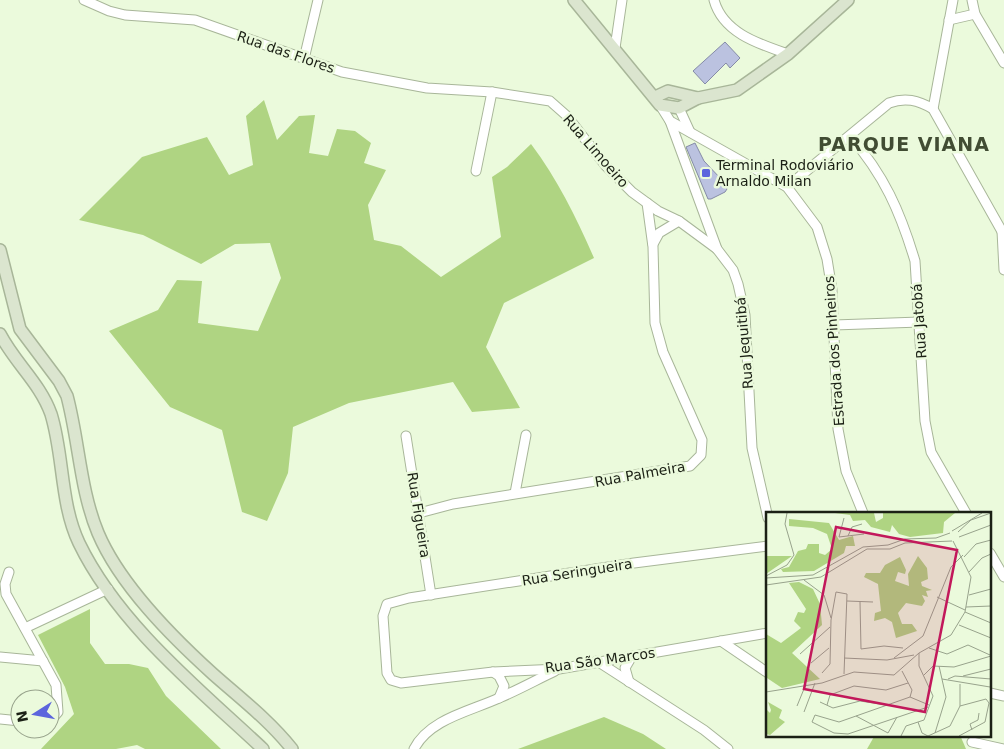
<svg xmlns="http://www.w3.org/2000/svg" width="1004" height="749" font-family="'DejaVu Sans',sans-serif">
<style>
.forest{fill:#afd482}
.building{fill:#bbc2e0;stroke:#858ba7}
.lines{fill:none;stroke-linecap:round;stroke-linejoin:round}
.street-casing{stroke:#a8b699;stroke-width:11}
.secondary-casing{stroke:#a8b699;stroke-width:14}
.street{stroke:#fff;stroke-width:9}
.secondary{stroke:#dbe5cf;stroke-width:11}
.poi-dot{fill:#5c65dd;stroke:#ebfadc;stroke-width:2}
.labels{text-anchor:middle;dominant-baseline:central;stroke-width:5;stroke-linejoin:round;paint-order:stroke}
.street-label{font-size:14px;fill:#1b2015;stroke:#ebfadc}
.poi-label{font-size:14px;fill:#1b2015;stroke:#ebfadc;text-anchor:start}
.district-label{font-size:19px;font-weight:bold;letter-spacing:1px;fill:#414c33;stroke:#ebfadc}
.inset-road{fill:none;stroke:#98a38c;stroke-width:1}
.view{fill:#c2185b;fill-opacity:0.15;stroke:#c2185b;stroke-width:2.5}
.inset-edge{fill:none;stroke:#1b2015;stroke-width:2.5}
</style>
<rect width="100%" height="100%" fill="#ebfadc"/>
<g class="forest">
<path d="M264 100 277 140 299 116 315 115 309 153 328 156 337 129 355 131 371 143 364 163 386 170 368 205 374 240 401 246 441 277 501 237 492 177 507 167 531 144C558 180 576 217 594 258L504 303 486 347 520 408 472 412 453 382 349 403 293 427 288 473 267 521 242 512 222 430 170 407 109 331 158 310 177 280 202 281 198 323 258 331 281 278 270 243 235 244 201 264 143 235 79 220 142 157 207 137 229 175 253 165 246 116Z"/>
<path d="M90 609V643L105 664H129L148 668 166 696 221 749H145L137 745 116 749H41L74 714 65 687 38 635Z"/>
<path d="M604 717 643 734 666 749H518Z"/>
<path d="M875 735H960L966 749H867Z"/>
</g>
<g class="building">
<path d="M725 42 740 58 730 68 726 63 705 84 693 71Z"/>
<path d="M695 143 704 161 722 180 727 189 725 192 711 199H708L686 147Z"/>
</g>
<g class="lines">
<g class="street-casing">
<g id="street">
<path d="M84 0 109 11 125 15 195 20 342 72 427 88 492 92 550 101 567 116 605 165 632 192 658 211 679 221 717 249"/>
<path d="M714 0C723 33 759 44 788 54"/>
<path d="M972 0 975 14 1004 63"/>
<path d="M949 20 975 14"/>
<path d="M615 48 622 0"/>
<path d="M304 59 318 0"/>
<path d="M660 105 670 121 787 187 817 227 827 259 832 290 838 429 846 471 863 513"/>
<path d="M679 108 690 132"/>
<path d="M933 109 953 0"/>
<path d="M670 121 717 249 733 270 738 284 745 315 752 448 768 518"/>
<path d="M850 136C884 175 900 211 915 261L925 421 931 452 966 513"/>
<path d="M476 171 492 92"/>
<path d="M787 187 889 103C905 97 918 100 933 109L1004 235"/>
<path d="M1002 231 1004 270"/>
<path d="M653 244 659 233 679 221"/>
<path d="M834 325 920 322"/>
<path d="M406 436 431 595"/>
<path d="M515 493 526 435"/>
<path d="M419 513 453 504 690 466 701 455 702 440 663 352 655 323 653 247 647 203"/>
<path d="M768 546 634 563 409 598 387 604 383 616 387 673 391 680 401 683 493 672 559 669 768 633"/>
<path d="M990 553 1004 577"/>
<path d="M9 572 5 584 6 594 56 685 58 712 50 721"/>
<path d="M25 628 108 589"/>
<path d="M721 641 768 673"/>
<path d="M0 657 43 661"/>
<path d="M597 661 704 730 728 749"/>
<path d="M493 672 499 676 504 686 499 698"/>
<path d="M629 682 625 668 632 656"/>
<path d="M990 693 1004 696"/>
<path d="M0 719 20 721"/>
<path d="M972 742 1003 749"/>
<path d="M414 749C429 719 471 711 499 698 518 690 536 680 555 671"/>
</g>
</g>
<g class="secondary-casing">
<g id="secondary">
<path d="M574 0 660 105 679 108 698 98 737 90 788 54 848 0"/>
<path d="M655 97 668 91 698 98"/>
<path d="M0 250 20 329 59 381 67 396C79 441 80 490 98 533 120 585 171 636 213 674 240 698 269 720 292 749"/>
<path d="M0 334C15 363 40 383 51 414 64 456 60 503 79 543 118 624 199 689 263 749"/>
</g>
</g>
<use href="#street" class="street"/>
<use href="#secondary" class="secondary"/>
</g>
<rect class="poi-dot" x="701" y="168" width="10" height="10" rx="2.5"/>
<g class="labels">
<g class="street-label">
<text transform="translate(286 52) rotate(19)">Rua das Flores</text>
<text transform="translate(596 151) rotate(49)">Rua Limoeiro</text>
<text transform="translate(919 321) rotate(-94)">Rua Jatobá</text>
<text transform="translate(744 343) rotate(-95)">Rua Jequitibá</text>
<text transform="translate(834 351) rotate(-94)">Estrada dos Pinheiros</text>
<text transform="translate(640 474) rotate(-10)">Rua Palmeira</text>
<text transform="translate(419 515) rotate(81)">Rua Figueira</text>
<text transform="translate(577 572) rotate(-9)">Rua Seringueira</text>
<text transform="translate(600 660) rotate(-8)">Rua São Marcos</text>
</g>
<g class="poi-label">
<text x="716" y="165">Terminal Rodoviário<tspan x="716" dy="16">Arnaldo Milan</tspan></text>
</g>
<g class="district-label">
<text x="904" y="144">PARQUE VIANA</text>
</g>
</g>
<g transform="translate(766 512)">
<rect width="225" height="225" fill="#ebfadc"/>
<path d="M69 1H108L110 10 117 6V1H189L178 10 177 21 144 25 133 22 126 13 124 20 105 15 99 8 87 9 84 3ZM23 7 63 11 73 28 87 24 89 34H80L78 41 48 59 17 60 15 57 23 55 32 39 40 37 42 32H53V41L59 43 66 37 61 22 47 16 23 14ZM0 44H26L0 62ZM152 44 161 56 162 67 155 70 156 74 166 78 160 79 162 85 156 83 159 89 156 94 140 91 132 101 136 112H146L151 119 130 126 126 110 119 106 108 109 109 101 115 99 112 72 98 65 100 61H114L119 53 134 45 140 58 139 62 132 60 129 69 143 74 142 62ZM33 70 47 77 54 92 56 113 26 141 54 167 16 176 1 166 0 122 15 131 35 116 28 109 32 100 38 101 40 97 23 71ZM2 190 16 198 13 206 19 210 4 223 0 222V197L4 201 5 198Z" fill="#afd482"/>
<path class="inset-road" d="M78 6 73 25 98 22M186 19 216 1M192 20 205 8 225 1M82 24 86 15 96 12M193 25 225 13M198 45 210 32 225 28M203 60 216 46 225 42M0 64 21 53 28 43 19 12 21 1M0 66 47 63 97 35 122 33 139 27 170 26 184 21M38 68 58 83 65 106M0 73 55 65 101 37H124L139 31 186 29M203 83 225 77M171 85 199 98M81 89 107 90M94 90 95 137 118 134 137 136M200 95 225 94M199 100 225 111M193 113 225 126M163 136 181 142 202 133 224 143M34 142 64 115M78 146 121 148 148 143M128 146 157 124 185 55 197 43M45 151 63 136M136 159 146 178 144 185M56 161 64 152 65 108 70 80 81 82 78 162M158 163 167 154 188 155 225 144M197 164 225 157M176 167 224 175M182 167 189 164 225 167M0 180 56 171 88 160 128 163 153 141M144 185 73 210 49 203 46 210 68 221 82 222 162 195M144 185 163 193M54 190 67 196 94 189 120 193M61 193 64 183 88 174 120 178 142 171M31 194 40 172M38 200 49 171M90 204 122 221 131 205M152 210 156 221 162 224 184 214 194 194V172M206 218 204 212 212 208 213 201M169 221 180 185 173 154M135 224 140 214 158 208 167 184 153 154V141L185 123 199 100 205 65 187 29M193 224 219 210 223 191 220 187 194 194"/>
<path class="view" d="M70 15 191 38 159 200 38 177Z"/>
<rect width="225" height="225" class="inset-edge"/>
</g>
<g transform="translate(35 714) rotate(259)"><circle r="24" fill="#ebfadc" stroke="#98a38c"/>
<path d="M0-4L9 19L0 12L-9 19Z" fill="#5c65dd"/>
<text y="-8" font-size="14" font-weight="bold" text-anchor="middle" fill="#1b2015">N</text>
</g>
</svg>
